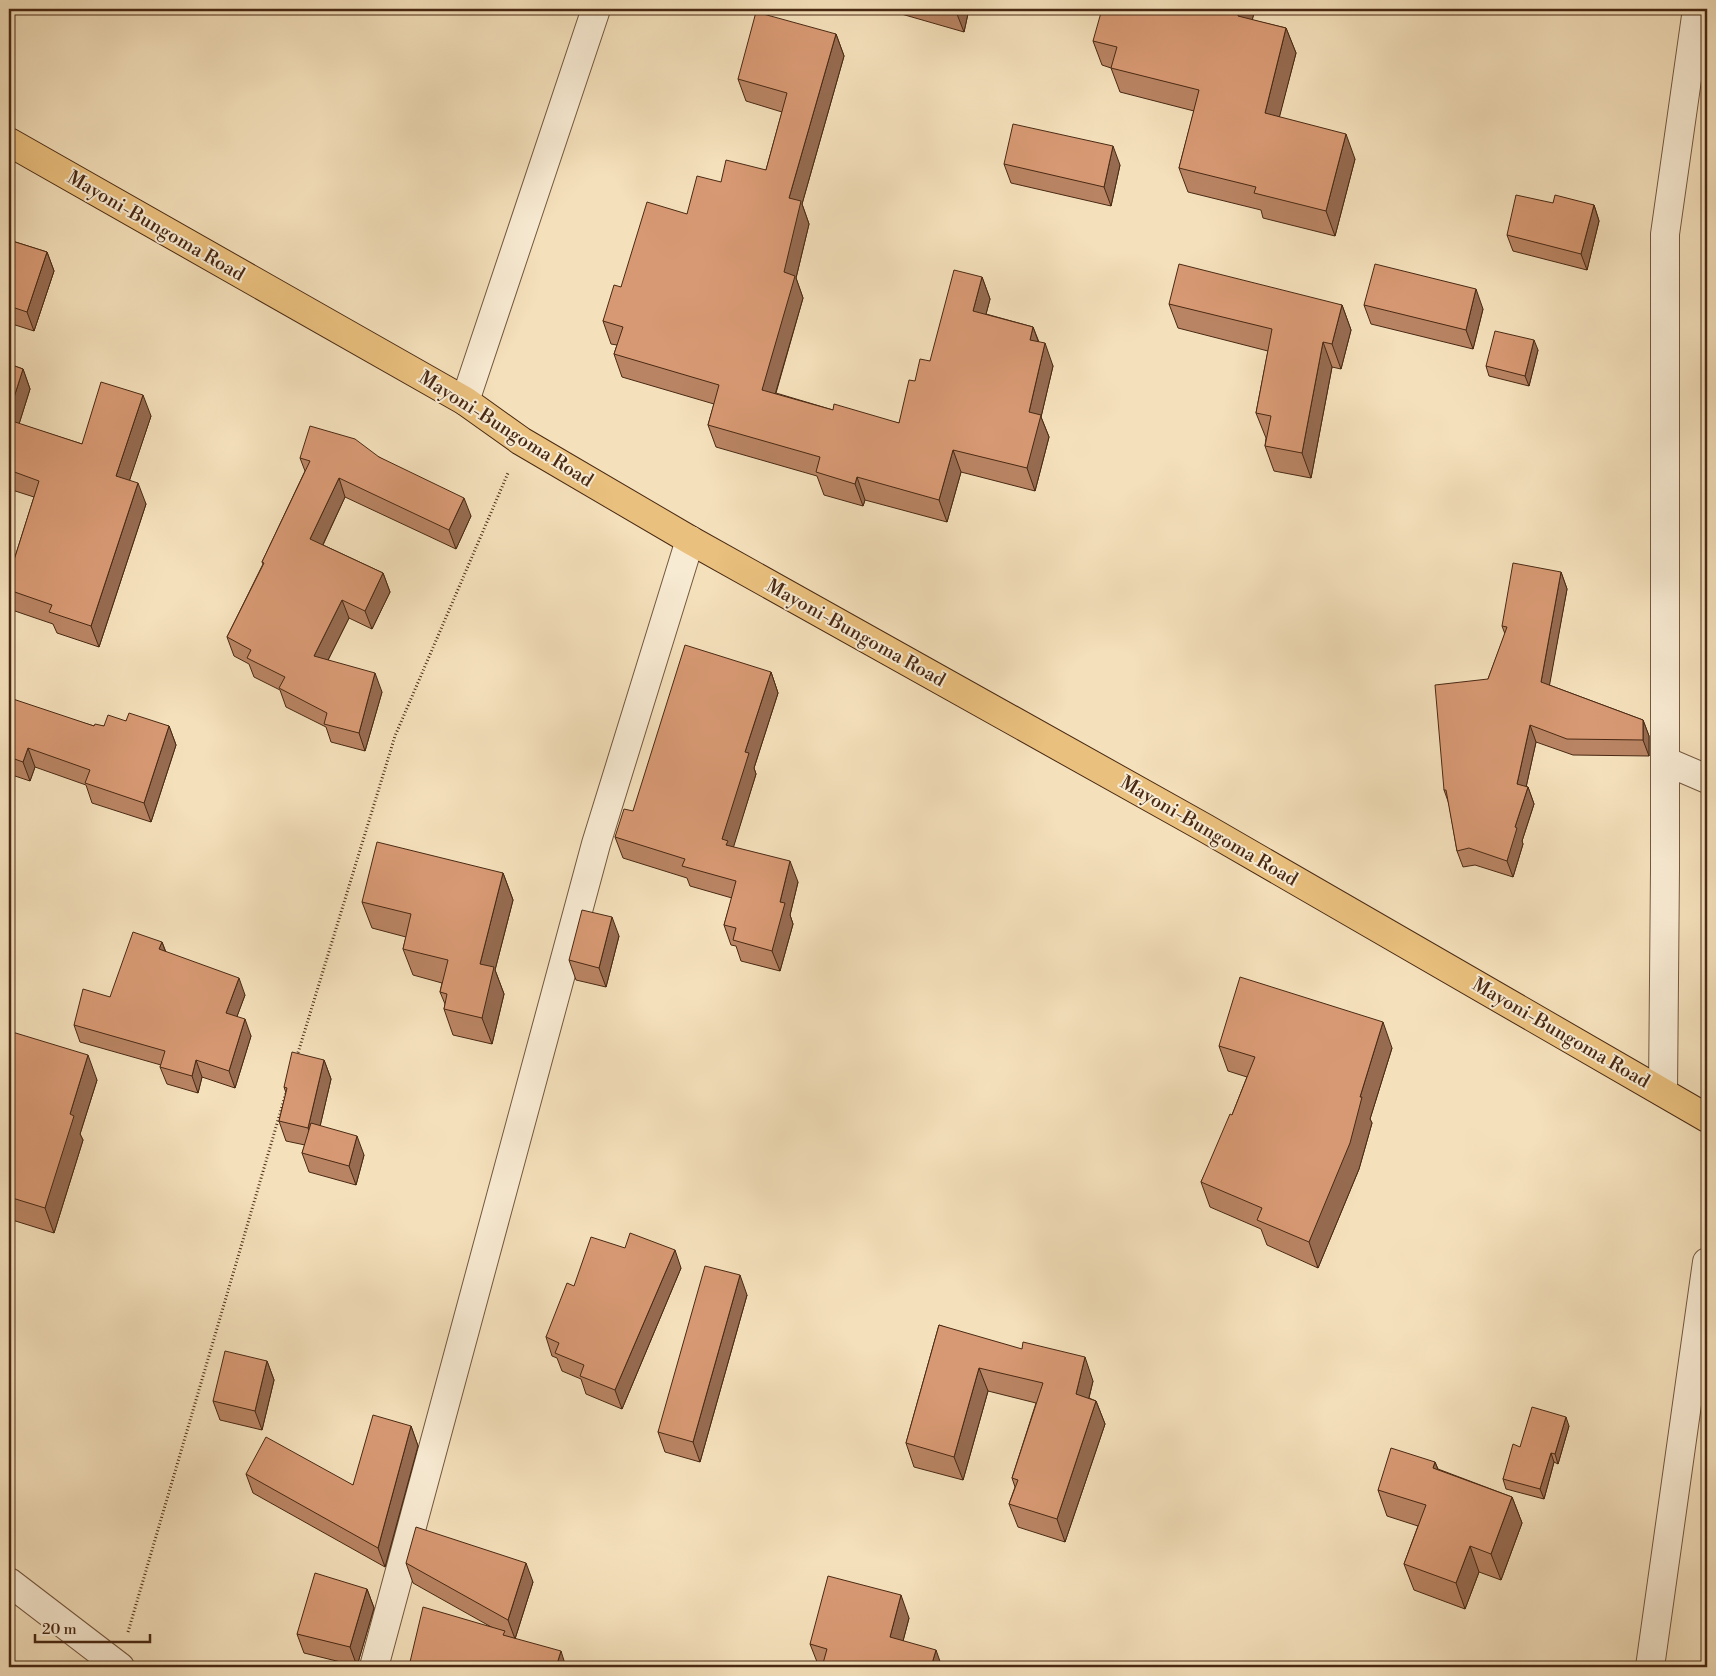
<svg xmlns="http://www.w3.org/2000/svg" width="1716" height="1676" font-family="'Libre Bodoni',serif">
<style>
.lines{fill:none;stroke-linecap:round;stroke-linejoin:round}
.minor-casing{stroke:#74573d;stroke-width:30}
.primary-casing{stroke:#492913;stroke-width:30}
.path{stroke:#492913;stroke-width:3;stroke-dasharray:1 2.5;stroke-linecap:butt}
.minor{stroke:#f8ebd3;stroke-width:28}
.primary{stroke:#eac07e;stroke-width:28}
.wall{fill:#b98463;stroke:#492913}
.shaded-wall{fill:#966b50;stroke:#492913}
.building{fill:#d79973;stroke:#492913}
.labels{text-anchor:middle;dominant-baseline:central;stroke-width:4;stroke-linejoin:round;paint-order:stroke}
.street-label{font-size:19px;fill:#492913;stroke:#f8ebd3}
</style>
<rect width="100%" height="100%" fill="#f4e0bb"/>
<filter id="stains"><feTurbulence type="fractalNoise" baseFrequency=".004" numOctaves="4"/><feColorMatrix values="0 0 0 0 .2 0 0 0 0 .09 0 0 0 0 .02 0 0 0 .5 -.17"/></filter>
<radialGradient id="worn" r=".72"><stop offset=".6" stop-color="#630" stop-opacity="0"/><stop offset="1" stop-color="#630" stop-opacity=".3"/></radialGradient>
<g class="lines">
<g class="minor-casing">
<g id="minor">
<path d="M465 401 596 9"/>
<path d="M1665 761 1707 779"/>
<path d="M1663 1092 1665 869V234L1697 9"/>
<path d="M9 1582 120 1667"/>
<path d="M374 1667 596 844 690 540"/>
<path d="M1650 1667 1707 1262"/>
</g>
</g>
<g class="primary-casing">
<path id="primary" d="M9 142 465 401 521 441 690 540 1205 828 1707 1118"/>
</g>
<g class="path">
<path d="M297 1056 395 736 508 473"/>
<path d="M128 1632 286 1093"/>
</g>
<use href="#minor" class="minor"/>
<use href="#primary" class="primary"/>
</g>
<g class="wall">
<path d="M884 9H969L964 32Z"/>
<path d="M1255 9 1252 20 1286 28 1296 53 1279 117 1355 159 1335 236 1263 218 1261 210 1188 192 1179 168 1194 111 1120 92 1111 68 1102 65 1093 41Z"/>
<path d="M836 34 844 56 802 204 809 224 796 278 803 298 776 393 833 410 899 423 915 381 930 361 982 277 990 299 986 314 1033 327 1039 342 1053 366 1041 417 1049 437 1035 491 961 472 947 522 865 500 863 506 824 495 817 476 716 447 708 425 714 404 622 377 614 354 617 345 611 344 603 321 621 287 687 214 721 182 766 170 782 112 746 101 738 79Z"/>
<path d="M1004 164 1120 165 1111 206 1011 183Z"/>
<path d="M1553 203 1594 205 1599 221 1587 270 1513 251 1507 235Z"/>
<path d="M9 240 47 252 54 271 34 331 9 323Z"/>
<path d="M1169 304 1342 305 1351 330 1341 369 1332 367 1311 478 1274 471 1265 446 1266 438 1256 413 1268 351 1178 328Z"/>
<path d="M1364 305 1483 309 1473 349 1371 324Z"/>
<path d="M1538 350 1529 386 1489 376 1486 366Z"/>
<path d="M9 364 23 369 30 389 19 424 82 444 151 416 129 481 146 504 99 647 57 633 53 624 12 610 9 601V576L34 497 9 489Z"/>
<path d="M379 457 471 516 456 549 345 497 323 545 383 573 390 592 372 629 349 618 328 660 382 692 365 751 331 742 326 727 286 707 280 690 254 677 249 664 234 656 227 637 263 564 262 562 305 471 300 458Z"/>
<path d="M1561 572 1567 589 1549 685 1643 720 1649 736V756L1573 755 1536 742 1526 787H1528L1534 804 1522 841 1523 844 1513 877 1475 865 1463 867 1457 851 1449 804 1444 790 1488 679 1505 634 1502 626Z"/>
<path d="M771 672 778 693 754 768 756 774 733 847 798 882 790 915 793 924 780 971 741 961 736 946 731 945 724 925 732 898 690 886 687 878 623 858 615 837 633 811Z"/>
<path d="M9 701 94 726H104L126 721 169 726 176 745 151 822 92 803 86 785 35 767 30 781 9 774Z"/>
<path d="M503 873 513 900 495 970 504 994 492 1044 453 1035 444 1009 445 1004 440 992 442 983 413 975 403 949 406 937 372 928 362 902Z"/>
<path d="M619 936 606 987 576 980 569 960Z"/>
<path d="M162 942 166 952 245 995 237 1016 251 1036 235 1088 202 1077 198 1093 167 1084 160 1067 161 1065 80 1042 74 1025 110 997Z"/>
<path d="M9 1031 97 1080 80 1134 83 1140 54 1233 9 1219Z"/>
<path d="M1219 1046 1392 1048 1370 1119 1372 1123 1359 1169 1318 1268 1267 1245 1261 1229 1210 1207 1201 1182 1232 1115 1247 1077 1228 1071Z"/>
<path d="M324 1060 331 1079 320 1126 364 1155 356 1185 309 1172 302 1153 305 1145 286 1141 279 1121 286 1093 284 1087Z"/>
<path d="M681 1268 622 1409 586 1394 581 1379 562 1371 557 1358 552 1356 546 1337 574 1286Z"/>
<path d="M747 1295 700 1462 665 1452 658 1432Z"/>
<path d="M939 1325 1093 1381 1089 1398 1096 1401 1105 1424 1065 1542 1018 1527 1009 1504 1015 1487 1012 1478 1036 1403 988 1391 963 1480 914 1467 906 1443Z"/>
<path d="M267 1361 274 1380 262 1430 220 1420 213 1401Z"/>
<path d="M411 1426 418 1446 385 1567 253 1493 246 1474 353 1485Z"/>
<path d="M1569 1426 1558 1464 1554 1462 1544 1499 1506 1489 1503 1479 1520 1447Z"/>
<path d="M1435 1462 1438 1469 1512 1497 1522 1523 1501 1580 1479 1572 1465 1609 1414 1590 1404 1564 1418 1526 1387 1516 1378 1490Z"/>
<path d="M406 1563 533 1582 515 1639 566 1667H412L410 1662 493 1628 413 1583Z"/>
<path d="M367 1589 374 1608 357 1666 304 1653 297 1634Z"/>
<path d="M909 1618 903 1641 942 1667H819L810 1644Z"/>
</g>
<g class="shaded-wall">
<path d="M955 9H969L964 32Z"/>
<path d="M1239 9H1255L1247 41 1238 16Z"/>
<path d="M1286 28 1296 53 1274 138 1265 113Z"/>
<path d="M836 34 844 56 802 204 809 224 796 278 803 298 770 412 762 390 789 198Z"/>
<path d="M1346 134 1355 159 1335 236 1326 211Z"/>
<path d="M1113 146 1120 165 1111 206 1104 187Z"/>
<path d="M1594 205 1599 221 1587 270 1581 254Z"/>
<path d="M47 252 54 271 34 331 27 312Z"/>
<path d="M982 277 990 299 981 333 973 311Z"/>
<path d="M1476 289 1483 309 1473 349 1466 330Z"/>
<path d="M1342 305 1351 330 1341 369 1332 344Z"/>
<path d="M1033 327 1041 349 1030 340Z"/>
<path d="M1534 340 1538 350 1529 386 1525 376Z"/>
<path d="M1323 342 1332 367 1311 478 1302 453Z"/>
<path d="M1045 343 1053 366 1041 417 1049 437 1035 491 1027 468 1029 412Z"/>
<path d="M23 369 30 389 14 440 9 426V413Z"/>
<path d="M143 395 151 416 124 497 116 476Z"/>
<path d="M953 450 961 472 947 522 939 500Z"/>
<path d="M857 477 865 500 863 506 855 484Z"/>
<path d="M339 478 345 497 317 557 310 539Z"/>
<path d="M138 483 146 504 99 647 91 626Z"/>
<path d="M464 498 471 516 456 549 449 530Z"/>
<path d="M1561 572 1567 589 1547 699 1541 682Z"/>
<path d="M383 573 390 592 372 629 365 611Z"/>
<path d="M342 600 349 618 321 674 314 656Z"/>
<path d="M771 672 778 693 754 768 756 774 732 852 722 839 745 752Z"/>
<path d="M375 673 382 692 365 751 359 733Z"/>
<path d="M1643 720 1649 736V756L1643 740Z"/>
<path d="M1530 725 1536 742 1523 801 1517 784Z"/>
<path d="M169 726 176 745 151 822 144 803Z"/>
<path d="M28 748 35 767 30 781 23 762Z"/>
<path d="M1528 787 1534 804 1522 841 1523 844 1513 877 1507 861 1515 827Z"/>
<path d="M790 861 798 882 790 915 793 924 780 971 772 951 780 902Z"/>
<path d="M503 873 513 900 495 970 504 994 492 1044 482 1018 480 964Z"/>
<path d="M612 917 619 936 606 987 599 968Z"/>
<path d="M162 942 168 959 159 949Z"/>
<path d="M239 978 245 995 232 1030 226 1013Z"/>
<path d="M245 1019 251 1036 235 1088 229 1071Z"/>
<path d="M1383 1022 1392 1048 1370 1119 1372 1123 1359 1169 1318 1268 1309 1242 1360 1097Z"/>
<path d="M88 1055 97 1080 80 1134 83 1140 54 1233 45 1208 70 1114Z"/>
<path d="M196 1060 202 1077 198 1093 192 1076Z"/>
<path d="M324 1060 331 1079 315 1148 308 1128Z"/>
<path d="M357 1136 364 1155 356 1185 349 1166Z"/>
<path d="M675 1250 681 1268 622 1409 615 1390Z"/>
<path d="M740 1275 747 1295 700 1462 693 1442Z"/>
<path d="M1085 1357 1093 1381 1084 1417 1076 1394Z"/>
<path d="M267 1361 274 1380 262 1430 255 1411Z"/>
<path d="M979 1368 988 1391 963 1480 954 1457Z"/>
<path d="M1096 1401 1105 1424 1065 1542 1057 1519Z"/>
<path d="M1566 1417 1569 1426 1558 1464 1555 1454Z"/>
<path d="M411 1426 418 1446 385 1567 378 1548Z"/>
<path d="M1551 1453 1554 1462 1544 1499 1540 1489Z"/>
<path d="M1435 1462 1445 1488 1433 1468Z"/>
<path d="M1512 1497 1522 1523 1501 1580 1491 1554Z"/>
<path d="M1470 1546 1479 1572 1465 1609 1456 1583Z"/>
<path d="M526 1563 533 1582 515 1639 508 1620Z"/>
<path d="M367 1589 374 1608 357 1666 350 1647Z"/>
<path d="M901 1595 909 1618 898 1660 890 1637Z"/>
<path d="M936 1650 942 1667H931Z"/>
<path d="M561 1651 566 1667H556Z"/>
</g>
<g class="building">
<path d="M1102 9H1239L1238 16 1286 28 1265 113 1346 134 1326 211 1254 193 1256 187 1179 168 1199 90 1111 68 1117 47 1093 41Z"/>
<path d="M756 12 836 34 789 198 801 201 784 272 795 276 762 390 833 410 834 404 899 423 909 380 915 381 920 359 930 361 954 270 982 277 973 311 1033 327 1030 340 1045 343 1029 412 1041 415 1027 468 953 450 939 500 857 477 855 484 816 472 820 457 708 425 719 385 614 354 623 327 603 321 614 285 621 287 647 202 687 214 697 176 721 182 726 160 766 170 787 93 738 79Z"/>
<path d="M1013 124 1113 146 1104 187 1004 164Z"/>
<path d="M1516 195 1553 203 1555 195 1594 205 1581 254 1507 235Z"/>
<path d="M9 240 47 252 27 312 9 306Z"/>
<path d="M1179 264 1342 305 1332 344 1323 342 1302 453 1265 446 1271 416 1256 413 1272 329 1169 304Z"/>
<path d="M1375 264 1476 289 1466 330 1364 305Z"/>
<path d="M1495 331 1534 340 1525 376 1486 366Z"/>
<path d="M9 364 23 369 9 413Z"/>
<path d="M101 382 143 395 116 476 138 483 91 626 49 612 52 605 9 590V576L39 481 9 470V420L82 444Z"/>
<path d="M310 426 355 439 379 457 464 498 449 530 339 478 310 539 383 573 365 611 342 600 314 656 375 673 359 733 324 724 327 713 279 688 285 677 247 658 251 650 227 637 264 563 262 562 310 461 300 458Z"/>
<path d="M1513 563 1561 572 1541 682 1643 720V740L1567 739 1530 725 1517 784 1528 787 1515 827 1517 828 1507 861 1469 848 1457 851 1446 790H1444L1435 685 1488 679 1507 627 1502 626Z"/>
<path d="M685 645 771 672 745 752 749 753 722 839 728 841 726 845 790 861 780 902 785 903 772 951 733 940 736 928 724 925 736 881 682 866 685 859 615 837 624 809 633 811Z"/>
<path d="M10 698 94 726 95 724 104 726 108 715 126 721 129 713 169 726 144 803 85 783 90 770 28 748 23 762 9 757V701Z"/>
<path d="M377 842 503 873 480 964 494 967 482 1018 444 1009 447 994 440 992 448 960 403 949 411 914 362 902Z"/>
<path d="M1707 895V952L1705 916Z"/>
<path d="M582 910 612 917 599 968 569 960Z"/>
<path d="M133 932 162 942 159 949 239 978 226 1013 245 1019 229 1071 196 1060 192 1076 160 1067 165 1051 74 1025 83 989 110 997Z"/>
<path d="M1240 977 1383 1022 1360 1097H1362L1350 1143 1309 1242 1257 1220 1262 1208 1201 1182 1230 1114 1232 1115 1255 1057 1219 1046Z"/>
<path d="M9 1031 88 1055 70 1114 74 1116 45 1208 9 1197Z"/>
<path d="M292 1052 324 1060 308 1128 279 1121 287 1088 284 1087Z"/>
<path d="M311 1123 357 1136 349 1166 302 1153Z"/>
<path d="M630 1233 675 1250 615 1390 580 1376 584 1365 555 1353 559 1343 546 1337 567 1283 574 1286 591 1237 625 1248Z"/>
<path d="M705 1266 740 1275 693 1442 658 1432Z"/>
<path d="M939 1325 1022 1349 1023 1342 1085 1357 1076 1394 1096 1401 1057 1519 1009 1504 1018 1480 1012 1478 1043 1383 979 1368 954 1457 906 1443Z"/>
<path d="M225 1351 267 1361 255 1411 213 1401Z"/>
<path d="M1532 1407 1566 1417 1555 1454 1551 1453 1540 1489 1503 1479 1513 1444 1520 1447Z"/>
<path d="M373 1415 411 1426 378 1548 246 1474 266 1437 353 1485Z"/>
<path d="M1391 1448 1435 1462 1433 1468 1512 1497 1491 1554 1470 1546 1456 1583 1404 1564 1426 1505 1378 1490Z"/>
<path d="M416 1527 526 1563 508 1620 406 1563Z"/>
<path d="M315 1573 367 1589 350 1647 297 1634Z"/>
<path d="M828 1576 901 1595 890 1637 936 1650 931 1667H822L827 1649 810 1644Z"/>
<path d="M423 1607 505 1631 503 1635 561 1651 556 1667H430L410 1662Z"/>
</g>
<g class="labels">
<g class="street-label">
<text transform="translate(156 226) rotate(30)">Mayoni-Bungoma Road</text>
<text transform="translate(506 429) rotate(32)">Mayoni-Bungoma Road</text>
<text transform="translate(856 633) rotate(29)">Mayoni-Bungoma Road</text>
<text transform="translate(1209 831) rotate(30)">Mayoni-Bungoma Road</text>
<text transform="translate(1561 1033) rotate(30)">Mayoni-Bungoma Road</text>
</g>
</g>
<rect width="1716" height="1676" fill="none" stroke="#f4e0bb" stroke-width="30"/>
<rect x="10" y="10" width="1696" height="1656" fill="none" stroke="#492913" stroke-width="2.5"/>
<rect x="15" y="15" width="1686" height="1646" fill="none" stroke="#492913"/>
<path d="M35 1634v8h115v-8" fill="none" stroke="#492913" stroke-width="2.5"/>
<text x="42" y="1634" font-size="15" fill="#492913" stroke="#f8ebd3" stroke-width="4" paint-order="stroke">20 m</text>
<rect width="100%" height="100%" filter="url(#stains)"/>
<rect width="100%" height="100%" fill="url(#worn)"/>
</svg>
